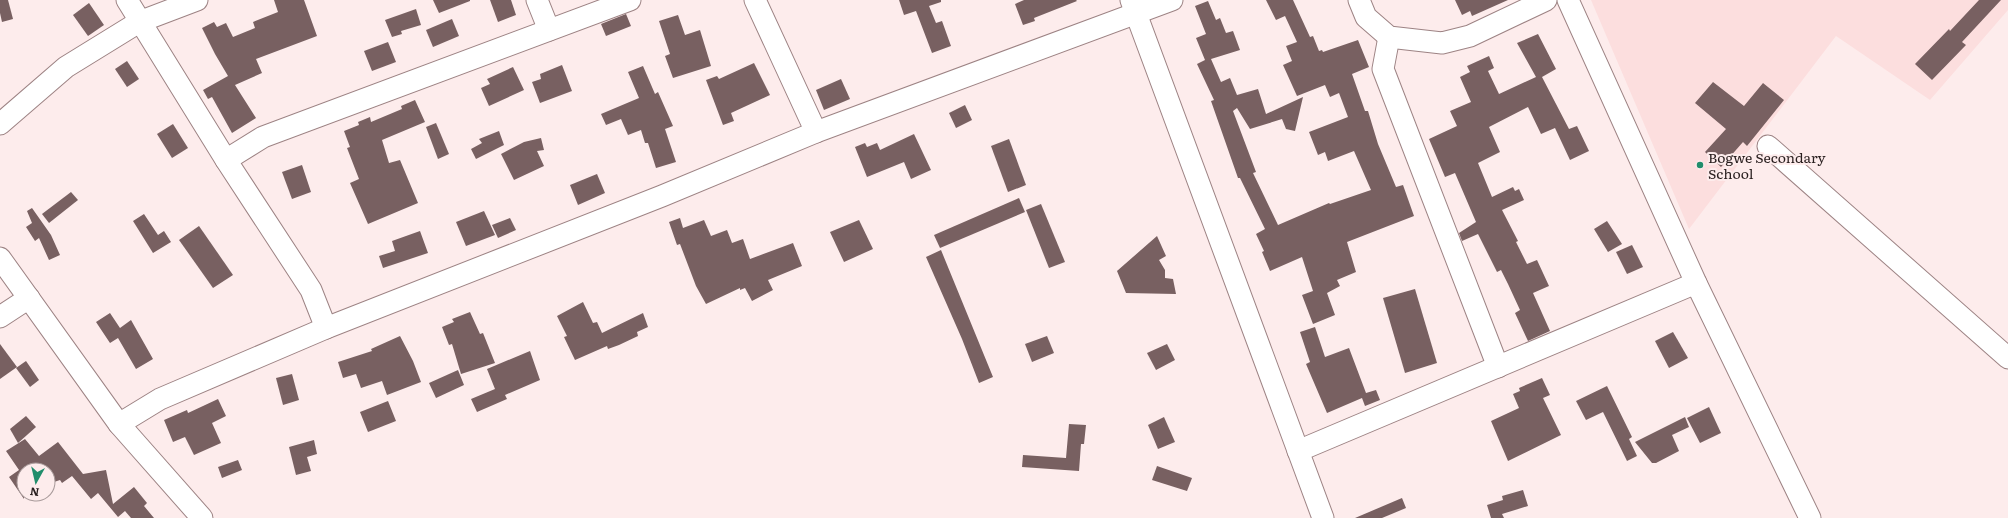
<svg xmlns="http://www.w3.org/2000/svg" width="2008" height="518" font-family="Literata,serif">
<style>
.built{fill:#fcdede}
.building{fill:#786061}
.lines{fill:none;stroke-linecap:round;stroke-linejoin:round}
.minor-casing{stroke:#9d8384;stroke-width:23}
.minor{stroke:#fff;stroke-width:21}
.poi-dot{fill:#208d6b;stroke:#fdecec;stroke-width:1.5}
.labels{text-anchor:middle;dominant-baseline:central;stroke-width:4;stroke-linejoin:round;paint-order:stroke}
.poi-label{font-size:14px;fill:#281e1e;stroke:#fdecec;text-anchor:start}
</style>
<rect width="100%" height="100%" fill="#fdecec"/>
<path class="built" d="M1591 0H2008V10L1930 100 1836 36 1689 229Z"/>
<g class="building">
<path d="M0 0H8L13 19 2 22 0 13Z"/>
<path d="M274 0H304L317 36 256 59 262 73 235 85 256 118 232 133 212 97 208 99 203 90 228 76 215 54 202 28 214 22 217 27 226 23 233 37 255 28 253 22 278 12Z"/>
<path d="M433 0H470V1L439 13Z"/>
<path d="M490 0H511L516 15 498 22Z"/>
<path d="M899 0H941V2L929 6 936 23 942 21 951 46 932 53 916 11 904 15Z"/>
<path d="M1024 0H1076L1077 1 1034 18 1035 21 1023 25 1015 4Z"/>
<path d="M1266 0H1293L1310 37 1313 36 1319 51 1322 50 1323 52 1358 40 1369 67 1352 74 1365 111H1368L1378 144 1396 187 1403 185 1414 216 1347 242 1356 272 1337 280 1340 286 1327 293 1335 315 1313 324 1302 295 1313 291 1302 257 1270 271 1262 252 1264 251 1256 234 1265 229 1240 178H1238L1211 101 1214 100 1197 64 1205 60 1196 38 1206 34 1195 6 1208 1 1216 20 1220 18 1226 33 1233 31 1240 50 1211 59 1221 82 1230 78 1237 95 1258 89 1266 114 1303 97 1295 131 1286 129 1282 119 1250 129 1237 108 1233 111 1256 172 1253 173 1278 225 1329 203 1330 204 1371 190 1354 151 1328 161 1325 152 1318 155 1309 132 1348 117 1339 93 1330 97 1325 85 1297 96 1283 65 1292 61 1286 46 1297 42 1285 16 1276 20Z"/>
<path d="M1455 0H1508L1472 16 1470 11 1462 15Z"/>
<path d="M1979 0H2001L1962 42 1966 45 1932 80 1915 64 1949 29 1950 31Z"/>
<path d="M89 3 104 25 88 36 73 15Z"/>
<path d="M416 9 421 25 401 31 402 34 392 37 385 20Z"/>
<path d="M626 14 631 26 606 36 601 24Z"/>
<path d="M678 15 685 35 700 30 711 66 673 78 665 56 670 54 659 21Z"/>
<path d="M452 19 459 36 433 47 426 30Z"/>
<path d="M1538 34 1556 69 1542 77 1569 129 1577 126 1589 151 1570 160 1555 128 1541 134 1528 107 1489 127 1500 152 1478 163 1492 197 1513 187 1515 191 1519 189 1524 200 1502 210 1518 241 1516 242 1527 264 1537 260 1549 286 1533 293 1550 331 1528 341 1515 313 1520 310 1508 284 1501 270 1497 272 1478 234 1462 241 1459 233 1476 222 1455 173 1445 177 1429 139 1457 126 1450 111 1471 102 1460 77 1470 72 1467 66 1489 56 1494 68 1488 71 1499 94 1536 77 1517 43Z"/>
<path d="M388 42 396 62 372 71 364 51Z"/>
<path d="M127 61 139 79 127 87 115 69Z"/>
<path d="M754 63 770 95 731 113 734 121 723 125 706 80 717 76 719 79Z"/>
<path d="M562 65 572 91 540 103 532 82 541 79 540 74Z"/>
<path d="M643 66 655 94 658 92 673 126 665 129 676 162 656 168 648 143H645L641 130 628 135 621 119 606 125 601 114 639 98 628 72Z"/>
<path d="M513 67 524 90 489 106 481 88 490 84 487 79Z"/>
<path d="M841 79 850 99 824 110 816 90Z"/>
<path d="M1713 82 1744 106 1763 83 1784 100 1747 146 1743 142 1721 167 1705 152 1726 129 1695 103Z"/>
<path d="M415 100 425 122 382 140 389 163 400 160 418 203 368 224 350 183 359 179 347 148 350 147 344 131 359 125 358 122 370 117 371 122 402 109 401 106Z"/>
<path d="M965 105 972 120 956 128 949 113Z"/>
<path d="M436 123 449 154 438 159 426 127Z"/>
<path d="M173 124 188 148 172 158 157 134Z"/>
<path d="M499 131 504 145 476 159 471 149 482 143 479 139Z"/>
<path d="M914 134 931 170 911 179 904 162 867 177 855 147 865 143 867 147 877 143 880 150Z"/>
<path d="M541 138 544 150 537 151 544 166 514 180 501 154 524 142Z"/>
<path d="M1009 139 1026 185 1008 192 991 146Z"/>
<path d="M302 165 311 192 292 199 282 172Z"/>
<path d="M597 174 605 193 578 205 570 185Z"/>
<path d="M71 192 78 200 49 223 42 214Z"/>
<path d="M1019 198 1025 212 940 248 934 235Z"/>
<path d="M1041 204 1065 262 1049 268 1026 210Z"/>
<path d="M32 208 51 235 60 255 49 260 39 238 35 241 26 227 32 223 27 211Z"/>
<path d="M484 211 495 235 466 246 456 222Z"/>
<path d="M144 214 158 235 164 231 171 242 153 253 133 221Z"/>
<path d="M510 218 516 230 498 238 492 225Z"/>
<path d="M680 218 683 228 704 220 711 236 727 230 732 243 743 239 750 259 793 243 802 266 768 280 773 290 752 301 745 288 740 290V288L706 304 696 286 680 244 677 245 669 222Z"/>
<path d="M859 220 873 249 844 262 830 232Z"/>
<path d="M1607 221 1622 244 1608 252 1594 229Z"/>
<path d="M199 226 233 275 213 288 179 240Z"/>
<path d="M420 231 428 253 383 268 379 256 395 251 392 241Z"/>
<path d="M1157 236 1166 256 1159 260 1165 270V278L1173 279 1176 294 1126 293 1117 271Z"/>
<path d="M1632 245 1643 267 1627 274 1616 252Z"/>
<path d="M941 250 993 377 979 383 962 339 926 257Z"/>
<path d="M1415 289 1437 363 1405 373 1383 298Z"/>
<path d="M583 302 593 323 597 322 602 333 643 313 648 327 637 332 638 336 619 345 608 349 607 346 575 360 564 337 567 336 557 316Z"/>
<path d="M470 312 480 334 483 333 495 363 461 374 452 344 449 345 442 327 454 322 452 319Z"/>
<path d="M110 313 120 328 131 320 153 359 136 369 118 338 110 343 96 322Z"/>
<path d="M1315 327 1325 357 1349 348 1366 393 1376 390 1380 400 1365 406 1362 398 1327 413 1306 364 1310 362 1300 332Z"/>
<path d="M1673 332 1688 358 1669 368 1655 341Z"/>
<path d="M400 336 413 361 421 382 387 395 382 381 361 388 356 374 343 378 338 362 372 351 371 349Z"/>
<path d="M1047 336 1054 353 1032 362 1025 344Z"/>
<path d="M0 344 17 367 0 379Z"/>
<path d="M1167 344 1175 360 1156 370 1147 353Z"/>
<path d="M530 351 540 380 505 395 507 399 477 412 471 399 495 389 487 369Z"/>
<path d="M26 361 39 380 30 387 16 368Z"/>
<path d="M458 370 464 385 436 398 429 383Z"/>
<path d="M292 374 299 400 283 405 276 378Z"/>
<path d="M1542 378 1550 395 1543 398 1561 435 1508 461 1491 421 1519 408 1513 394 1520 391 1519 388Z"/>
<path d="M1607 386 1632 437 1629 439 1637 456 1627 461 1603 412 1586 420 1576 401Z"/>
<path d="M218 399 226 416 212 423 221 443 194 455 185 437 173 442 164 420 187 410 188 413Z"/>
<path d="M388 401 396 421 368 432 360 412Z"/>
<path d="M1709 407 1721 433 1700 443 1687 418Z"/>
<path d="M26 416 36 427 18 443 10 429Z"/>
<path d="M1164 417 1175 442 1158 449 1148 425Z"/>
<path d="M1685 417 1689 427 1672 435 1679 451 1656 463H1652L1635 442Z"/>
<path d="M1069 424 1086 425 1084 444H1081L1079 471 1022 467 1023 455 1066 458Z"/>
<path d="M25 439 39 456 58 442 83 474 106 470 113 504 134 487 147 503 144 506 154 518H131L125 511 118 517 98 493 91 499 72 476 62 483 60 480 48 484V470H24V499L9 477 19 470 6 451Z"/>
<path d="M314 440 317 454 307 457 311 471 296 475 289 447Z"/>
<path d="M238 460 242 470 222 478 218 467Z"/>
<path d="M1157 466 1192 478 1187 491 1152 480Z"/>
<path d="M1523 490 1528 506 1502 514 1504 518H1491L1487 505 1503 500 1502 496Z"/>
<path d="M1402 498 1406 508 1382 518H1355Z"/>
</g>
<g class="lines">
<g class="minor-casing">
<g id="minor">
<path d="M127 0 226 160 311 290 326 328"/>
<path d="M537 0 549 30"/>
<path d="M755 0 816 132"/>
<path d="M1131 0 1323 518"/>
<path d="M1359 0 1366 17 1389 37 1442 43 1470 36 1546 0"/>
<path d="M1568 0 1696 283 1810 518"/>
<path d="M1389 37 1383 69 1498 367"/>
<path d="M0 124 66 67 139 22 197 0"/>
<path d="M1768 146 2008 358"/>
<path d="M226 160 263 137 630 0"/>
<path d="M0 258 119 424 202 518"/>
<path d="M0 317 29 298"/>
<path d="M119 424 160 399 326 328 662 196 816 132 1172 0"/>
<path d="M1298 451 1696 283"/>
</g>
</g>
<use href="#minor" class="minor"/>
</g>
<circle class="poi-dot" cx="1700" cy="165" r="4"/>
<g class="labels">
<g class="poi-label">
<text x="1708" y="157">Bogwe Secondary<tspan x="1708" dy="16">School</tspan></text>
</g>
</g>
<g transform="translate(36 482) rotate(188)"><circle r="19" fill="#fdecec" stroke="#a89a9a"/>
<path d="M0-3L7 15L0 10L-7 15Z" fill="#208d6b"/>
<text y="-6" font-size="11" font-weight="bold" text-anchor="middle" fill="#281e1e">N</text>
</g>
</svg>
